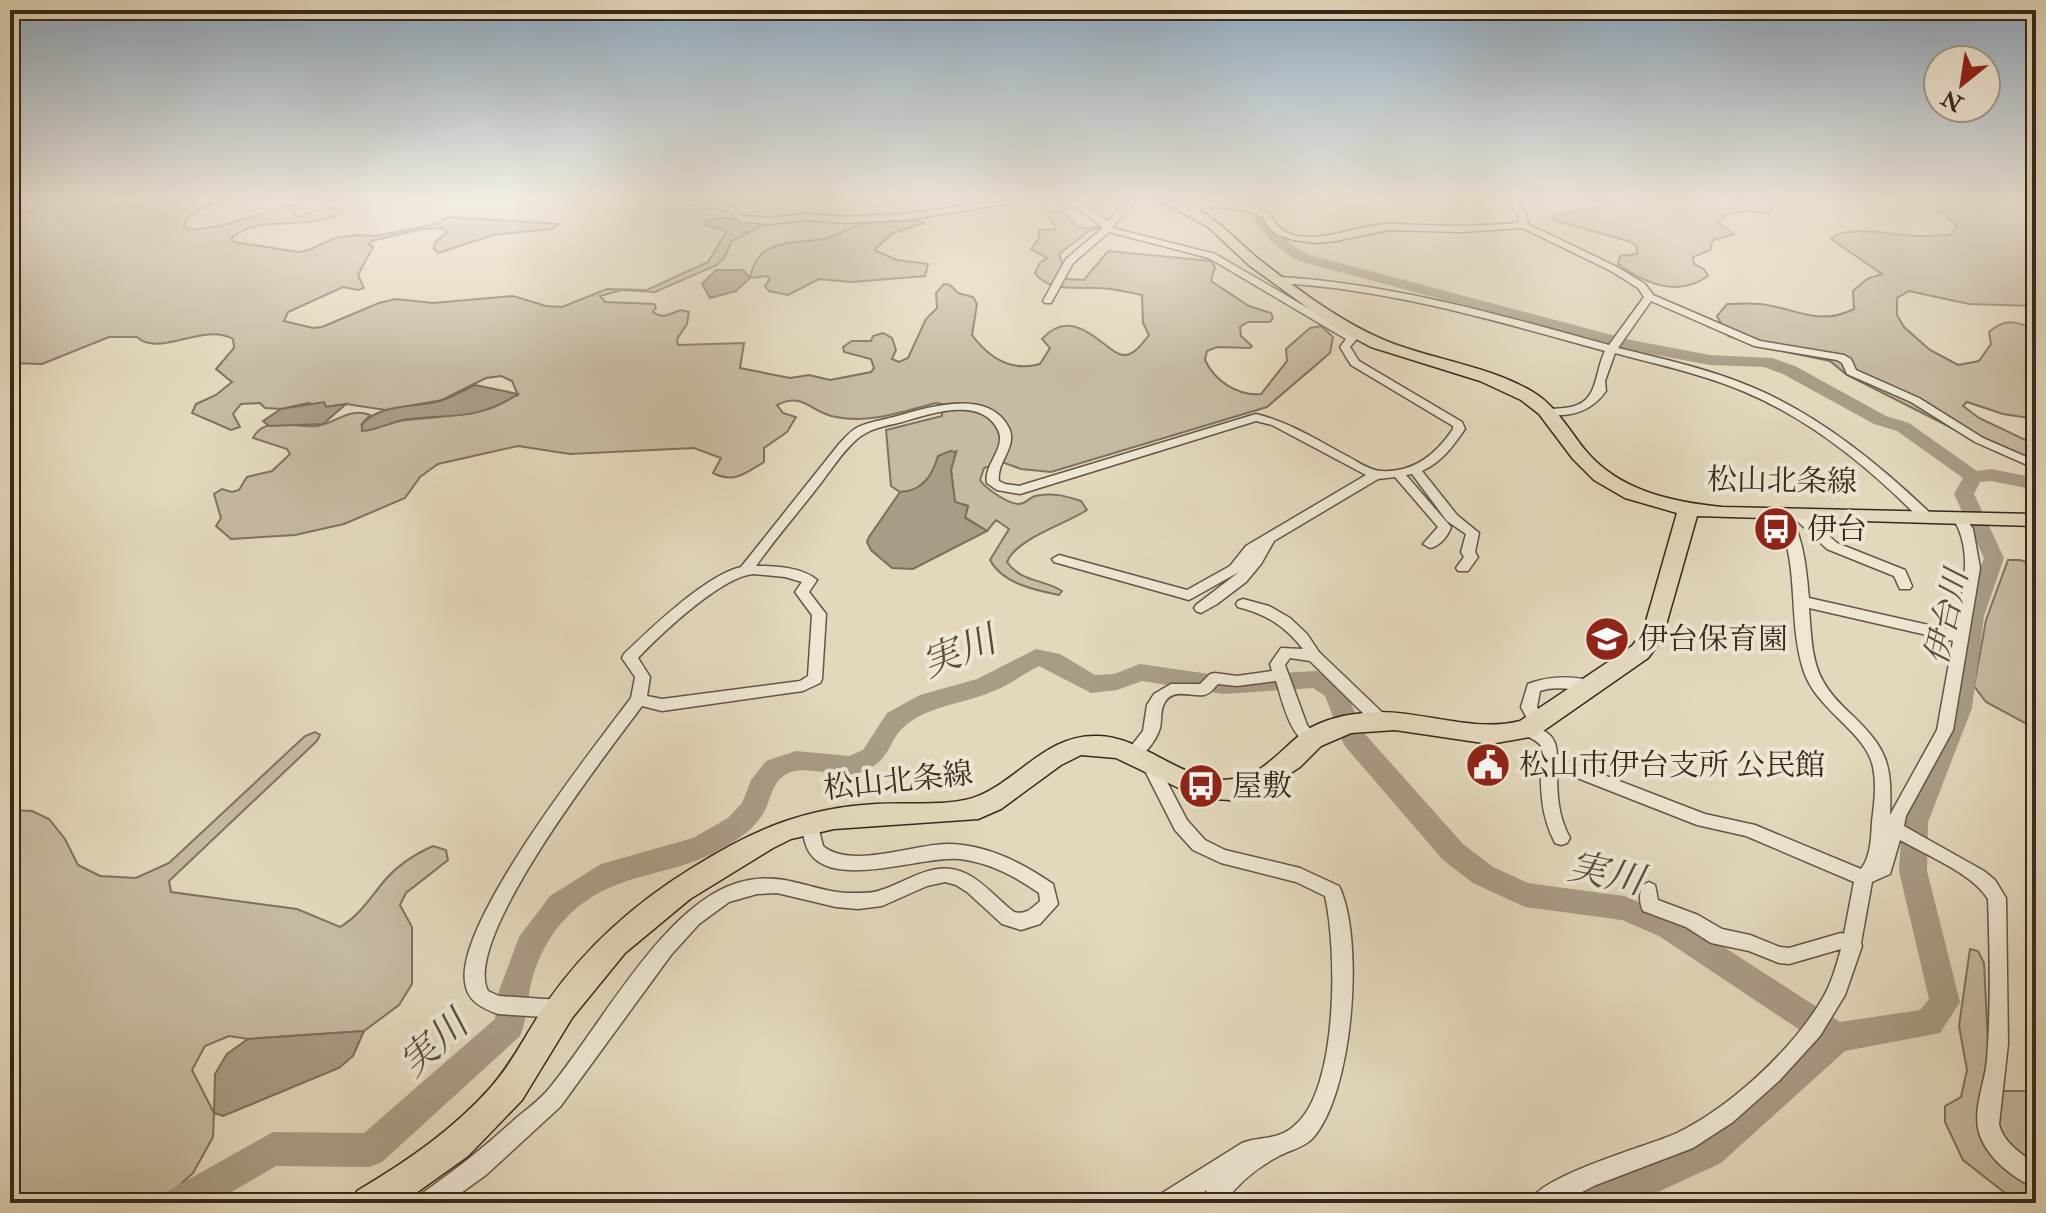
<svg xmlns="http://www.w3.org/2000/svg" width="2046" height="1213" font-family="'IM FELL Double Pica','Noto Serif JP',serif">
<style>
.green{fill:#c6baa1;stroke:#807160;stroke-width:2}
.water{fill:#a99c86;stroke:#7c6e5c;stroke-width:2}
.lines{fill:none;stroke-linecap:round;stroke-linejoin:round}
.river{fill:#a99c86;fill-rule:evenodd}
.street-casing{stroke:#645446;stroke-width:3}
.primary-casing{stroke:#39281e;stroke-width:3}
.street{fill:#ede6d3;fill-rule:evenodd}
.primary{fill:#e3d8bc;fill-rule:evenodd}
.labels{text-anchor:middle;dominant-baseline:central;stroke-width:8;stroke-linejoin:round;paint-order:stroke}
.street-label{font-size:30px;fill:#39281e;stroke:#ede6d3}
.poi-label{font-size:30px;fill:#39281e;stroke:#ede6d3;text-anchor:start}
.water-label{font-size:32px;font-style:italic;fill:#5b4b3d;stroke:#ede6d3}
.near-water-label{font-size:38px;font-style:italic;fill:#5b4b3d;stroke:#ede6d3}
</style>
<rect width="100%" height="100%" fill="#e3d8bc"/>
<filter id="stains"><feTurbulence type="fractalNoise" baseFrequency=".0025" numOctaves="4"/><feColorMatrix values="0 0 0 0 .2 0 0 0 0 .09 0 0 0 0 .02 0 0 0 .5 -.17"/></filter>
<radialGradient id="worn" r=".72"><stop offset=".6" stop-color="#630" stop-opacity="0"/><stop offset="1" stop-color="#630" stop-opacity=".3"/></radialGradient>
<g class="green">
<path d="M58 198H230C215 205 191 208 184 225L189 230 221 226 290 205 299 206 294 215 300 217 327 206 343 211C310 233 256 213 231 239L234 242 298 252 309 250 335 238 355 235 375 236 432 225 449 217 559 224 552 229 493 235 438 253 434 249 435 243 447 232 443 228 422 229 372 241 369 245 373 247 358 275 364 288 358 290 343 287 288 312 284 321 313 328 322 327 379 303 396 299 433 303 513 296 546 306 562 307 607 289 647 290 708 262 727 231 702 224C717 213 743 221 761 223L763 225 732 241 724 258 717 265 655 292 622 290 600 296 605 302 654 304 656 307 653 312C663 320 671 313 681 310L689 312 687 324 677 339 678 345 744 343 740 368 790 378 809 375 830 380 871 372 874 368 871 359 844 352 843 347 852 341H871L873 336 883 333 892 338 896 350 892 359 899 362 908 358 926 319 937 308 936 293 944 284 950 285 958 293 973 297 977 304 972 335C989 358 1011 372 1040 364L1050 348 1042 339C1076 301 1108 357 1125 355 1135 354 1143 343 1149 335L1143 323 1142 295C1127 292 1111 288 1096 288 1076 287 1048 292 1035 273L1040 263 1047 258 1031 249 1039 238V230L1056 229 1047 213C1062 205 1069 218 1079 228L1105 227 1089 231 1059 254 1067 279 1084 280 1108 251 1211 261 1215 267 1211 281 1249 306 1271 313 1273 318 1270 322H1248L1240 327 1241 336 1252 346 1250 348 1217 347 1207 351 1205 360C1215 381 1237 396 1261 394L1287 361 1286 349 1310 328 1321 326 1333 337 1330 353 1267 407 1051 472 1021 469 1002 462 984 468 980 480C986 489 1007 503 1018 504 1026 504 1029 498 1035 496 1051 492 1066 496 1081 501L1087 510C1064 525 1017 538 1007 562 1021 582 1043 579 1062 591L1059 595C1034 590 1002 583 990 560L1009 529 996 520 987 531 965 517 968 506 955 502 951 470 956 452 914 491 900 492 891 486 886 430 942 416V404L936 403C904 411 870 424 836 417 811 413 803 391 777 405L783 413 796 417 787 432 764 448V462C746 473 734 484 713 473L721 458 694 448 570 454 518 446 438 464 420 477 405 498 344 524 295 535 231 539 216 526 221 518 214 494 222 489 232 492 239 490 247 477 272 471 290 454 287 449 253 438C264 415 297 428 317 426 337 423 348 407 370 415L362 424 439 417 518 395 512 381 501 376 486 378 442 400 386 410 346 404 325 407 308 403 281 409 265 408 260 403 241 404 233 414 240 427 231 430 192 413 196 404 216 395 232 382 216 369 234 348 233 339C203 322 159 358 137 337H109L42 364 10 363V218Z"/>
<path d="M1623 198H1758L1773 203 1770 213C1753 212 1728 207 1718 223L1734 234 1713 240 1710 250 1693 257 1694 264 1704 269 1708 276C1678 298 1644 283 1618 264L1620 256 1637 254V247L1631 242 1554 220V216L1622 201Z"/>
<path d="M1898 198H2036V306L1969 304 1909 291 1897 298V315L1904 327 1930 350 1958 365 1979 361 1991 344 1989 332C2005 318 2017 321 2036 330V419L2003 414 1967 402 1963 406 1979 418 2036 445V459L2024 458 1950 427 1847 375 1830 361 1767 348 1728 336 1717 316 1727 304C1738 304 1749 303 1760 304 1796 308 1818 327 1854 309L1853 291 1867 279 1882 274 1831 239C1849 223 1895 236 1918 236 1929 236 1940 235 1950 235L1957 227C1945 211 1918 201 1898 198Z"/>
<path d="M910 220 925 223 893 233 874 250 897 260 928 264 925 276 852 282 819 279 788 295 769 291 765 286 770 279 767 276 750 278C758 237 791 245 824 239 837 236 847 229 859 225 875 221 893 221 910 220Z"/>
<path d="M2008 560H2020L2036 565V729L1986 702 1974 686 1986 620Z"/>
<path d="M315 732 320 735 317 741 169 881 171 892 297 909 340 927C360 915 370 898 385 880 398 865 415 854 433 846L446 850 448 860 406 893 400 905 412 927V984L399 1005 364 1031 248 1039 229 1036 205 1046 192 1070 214 1113 213 1137 193 1173 172 1192 145 1203H10V810L32 811 49 819 65 839 78 865 100 876 136 878 169 863 305 736Z"/>
<path d="M1970 949 1978 951 1984 963 1990 1082 2004 1091H2028L2036 1081V1203H2018L1963 1160 1945 1122V1106L1961 1097 1967 1070 1959 1026Z"/>
</g>
<g class="water">
<path d="M716 270H743L750 278 736 291 710 298 702 284Z"/>
<path d="M475 385 518 394C479 420 454 414 410 419 394 420 379 430 362 431V424C382 403 413 408 440 401 452 397 464 390 475 385Z"/>
<path d="M324 402 326 407 346 404 323 424 269 426 263 421 281 409Z"/>
<path d="M950 451 956 452 951 470 955 502 968 506 965 518 987 531 913 569 892 568 871 550 867 542 869 537 900 492C923 491 932 476 938 456Z"/>
<path d="M364 1031 353 1056 339 1068 223 1116 214 1113 215 1074 227 1054 248 1039Z"/>
</g>
<g class="lines">
<path class="river" d="M1247 198H1259C1268 226 1284 241 1309 255L1631 340 1710 355 1772 358 1795 366 1886 416 1909 423 1977 471 1991 469 2036 478V490L1991 481 1980 482 1974 494 2004 558 1984 616 1972 708 1928 822 1927 871 1960 1002 1940 1033 1845 1051 1721 1163 1634 1203H1578L1583 1191 1697 1139 1812 1038 1659 936 1622 920 1525 907 1473 883 1443 860 1344 745 1325 696 1313 688 1223 694 1142 681 1117 690 1091 693 1039 666C1023 674 1008 686 991 692 963 704 931 705 906 725 886 741 894 759 862 772 839 781 804 762 785 775 770 784 771 804 761 817 749 834 732 843 713 853 666 878 614 871 569 915 548 935 533 966 529 995 526 1009 526 1023 520 1036L382 1162 370 1167 276 1166 213 1203H163L168 1191 273 1132 364 1133 495 1019 499 991 519 937 550 896 601 864 693 838 728 818 742 803 751 780 766 761 796 751 849 756 863 750 887 713 920 695 977 679 1036 649 1060 654 1095 675 1114 674 1140 664 1223 676 1317 671 1343 685 1364 733 1463 844 1493 867 1528 883 1624 896 1679 918 1840 1022 1920 1010 1929 999 1899 871 1902 822 1948 708 1962 616 1984 558 1954 494 1963 478 1897 431 1874 424 1783 374 1764 367 1710 365 1630 350 1299 261C1273 246 1253 228 1247 198Z"/>
<g class="street-casing">
<g id="street">
<path d="M526 198H582L578 201H530Z"/>
<path d="M613 198H623L619 201Z"/>
<path d="M659 198H677L732 206 743 216 769 218 805 214 846 217 906 214 1015 198H1052L1081 202 1108 222C1118 210 1126 198 1144 198L1128 209 1112 228 1215 254 1351 333 1360 332 1361 334 1350 347 1359 361 1462 422 1465 429C1453 446 1442 462 1422 471L1457 515 1479 533 1475 552 1478 557 1468 571H1458L1456 568 1464 557 1461 552 1466 534 1447 521 1412 474 1406 475 1451 527C1448 536 1440 546 1430 548L1423 544 1438 527 1395 477 1378 479 1274 541 1261 564 1246 582 1217 604 1201 613 1196 611 1194 608 1196 605 1239 572 1189 600 1054 562 1052 559 1059 555 1187 590 1230 566 1246 546 1366 475 1272 425 1256 421 1020 494 997 490 987 483C983 465 1007 448 998 430 981 395 929 414 902 422 886 426 869 428 856 440 841 453 830 472 817 488 797 514 775 539 756 566 775 566 802 567 817 580L809 592 826 614 822 679 820 683 803 691 662 711 642 706C608 752 461 939 488 991L499 996 560 1000 567 1003 570 1009 567 1015 560 1018 498 1014C482 1008 467 1001 465 982 456 921 592 750 631 698L635 677 622 658 624 654C650 629 706 575 741 567L839 444C845 438 850 431 858 427 869 422 882 420 894 417 927 408 988 387 1009 428 1018 447 996 462 999 481L1005 484 1019 486 1256 414C1289 422 1317 440 1347 456 1357 461 1370 471 1381 471 1414 473 1436 454 1453 429V426L1351 365 1340 347 1346 339 1209 258 1109 232 1073 263 1051 303H1045L1043 301 1066 259 1103 228 1075 206 1034 199 906 220 846 223 805 220 769 224 740 221 729 211ZM753 574 785 577 802 582 795 592 812 615 808 676 800 681 662 699 647 696 650 677 638 658C661 634 721 577 753 574Z"/>
<path d="M1505 198H1513L1526 214 1528 224 1617 267 1645 284 1653 295 1760 341 1844 355 1851 359 1856 370 1919 398 1983 438 2036 461V469L1975 442 1911 402 1847 374 1842 363 1837 360 1754 346 1651 301 1618 348C1663 359 1710 369 1754 388 1820 416 1879 464 1930 513L1931 516 1930 519H1920C1870 468 1811 420 1745 392 1703 374 1659 365 1615 353L1605 381 1606 391C1591 412 1570 418 1545 414V410C1554 408 1562 409 1571 407 1599 401 1594 373 1605 351 1496 321 1394 290 1280 283L1275 280 1280 277C1393 284 1500 315 1609 345L1644 297 1638 288 1611 271 1523 228 1461 232 1388 230 1336 241 1315 243 1294 240 1277 235 1270 229 1262 217 1246 210 1213 207 1184 211 1180 208C1200 197 1243 199 1264 211 1278 219 1273 231 1298 236 1330 241 1357 225 1389 224 1412 224 1435 226 1457 226 1478 226 1499 224 1519 223L1518 214Z"/>
<path d="M1782 510C1803 521 1807 576 1809 598L1955 631C1962 594 1975 551 1952 517L1953 514H1963L1973 529 1980 568 1953 730 1906 816 1904 826 1984 871 1995 880 2006 898 2008 1044 1999 1124C2003 1142 2021 1154 2036 1164V1188C2012 1178 1983 1155 1978 1128 1974 1106 1985 1082 1987 1060 1991 1007 1990 953 1988 899 1973 874 1926 855 1900 840L1890 874 1872 882 1861 943 1862 946 1845 995 1820 1036 1779 1081 1733 1122 1693 1148 1596 1185 1560 1203H1529C1540 1175 1646 1147 1677 1133 1729 1108 1791 1051 1821 1001 1831 985 1836 967 1841 949L1789 964 1779 963 1749 951 1711 943 1686 927 1643 911C1639 902 1639 893 1643 885L1649 882 1655 885 1658 900 1698 915 1722 929 1750 935 1780 947 1789 948 1841 933 1844 934 1854 882 1746 836 1697 825 1557 770C1557 795 1558 816 1570 838L1567 843 1561 845 1555 843C1538 810 1541 782 1541 746 1535 738 1524 737 1519 729L1521 725 1530 724 1521 707 1528 684C1551 675 1574 676 1597 682L1600 686 1597 690C1578 693 1560 684 1540 691L1537 707 1545 722 1543 726 1538 728C1552 734 1557 741 1557 757L1705 814 1755 825 1861 869C1871 856 1871 838 1872 822 1874 805 1877 785 1873 767 1866 731 1815 710 1803 669 1787 616 1801 568 1776 514ZM1809 608 1953 641 1937 730 1890 815C1892 764 1888 750 1852 715 1841 705 1830 694 1823 681 1811 660 1811 632 1809 608Z"/>
<path d="M1797 510 1801 511 1837 543 1905 570 1912 586 1910 589H1900L1894 576 1827 549 1793 517 1791 514 1793 511Z"/>
<path d="M1243 599 1269 606 1290 618 1307 634 1319 652 1386 716 1388 720 1386 724H1374L1310 661 1290 658 1285 665 1307 725 1319 739 1317 743C1292 749 1282 699 1276 681L1237 686 1218 684C1214 688 1210 694 1204 695 1190 697 1172 687 1164 704 1160 711 1162 720 1160 728 1156 741 1141 763 1126 759L1124 755 1143 731 1147 705 1154 694 1171 684H1200L1210 674 1215 673 1237 676 1272 671 1270 664 1281 648 1303 649C1285 626 1266 614 1238 607L1236 604 1238 601Z"/>
<path d="M1148 755 1154 757 1187 820 1205 840 1225 850 1300 868 1339 886C1365 939 1353 1095 1312 1139 1303 1148 1290 1150 1279 1156 1258 1167 1238 1183 1224 1203H1202L1207 1190 1187 1203H1156L1159 1195 1242 1143C1259 1136 1277 1141 1294 1126 1339 1090 1337 948 1325 896L1296 882 1221 863 1193 850 1175 830 1140 761 1142 757Z"/>
<path d="M810 816 816 818 823 846C851 870 916 843 950 844 987 845 1023 863 1053 884L1058 904 1040 924 1021 930 1002 924 967 892 956 885 945 882 927 886 882 906 858 909 836 907 777 893 757 894 729 902 699 924 671 955 560 1107 486 1175 447 1203H417L420 1195C454 1171 485 1147 515 1119 526 1110 538 1101 547 1091 598 1031 662 906 737 883 785 868 814 895 857 893 865 893 874 893 881 890 910 881 935 858 967 874 985 883 998 900 1014 912 1026 915 1031 909 1040 901L1039 893C1015 876 988 862 959 859 920 855 819 896 805 842 803 834 801 826 804 818Z"/>
</g>
</g>
<g class="primary-casing">
<path id="primary" d="M1154 198C1198 196 1226 231 1256 257 1275 272 1295 287 1315 301 1343 320 1373 338 1406 348 1448 362 1494 369 1533 392 1556 406 1569 430 1585 450 1619 491 1672 502 1722 507L2036 514V526L1697 516 1662 639 1648 658 1536 736 1490 744 1395 730 1351 733 1321 746 1300 767 1272 785 1231 800 1212 799 1185 791 1116 758 1081 755 1061 765 1001 809 978 819 834 829 791 839 773 848 690 899 625 953 572 1018 522 1100 468 1156 402 1203H352L357 1191C406 1162 453 1130 491 1087 514 1061 528 1030 548 1001 586 947 635 903 692 868 753 830 803 808 876 804 905 802 953 807 978 796 1021 778 1047 734 1098 736 1146 737 1185 786 1233 779 1261 776 1280 751 1300 735 1317 721 1342 715 1364 713 1416 707 1468 734 1520 721L1632 646 1643 632 1677 513 1625 498 1594 480 1573 459 1539 414 1521 400 1480 381 1371 347 1337 329 1250 266 1207 226Z"/>
</g>
<use href="#street" class="street"/>
<use href="#primary" class="primary"/>
</g>
<linearGradient id="sky" x2="0" y2="1"><stop stop-color="#8faac1"/><stop offset="0.54" stop-color="#f2ede1"/><stop offset="1" stop-color="#f2ede1" stop-opacity="0"/></linearGradient>
<rect width="2046" height="368" fill="url(#sky)"/>
<defs>
<g id="bus-disc" transform="scale(2.3)"><circle r="9.5" fill="#8f2418" stroke="#ede6d3"/><path d="M-5-6H5V4H4V6H2V4H-2V6H-4V4H-5ZM-3.5-4V0h7V-4ZM-3.5 1.2v1.5H-2V1.2ZM2 1.2v1.5H3.5V1.2Z" fill="#fff"/></g>
<g id="school-disc" transform="scale(2.3)"><circle r="9.5" fill="#8f2418" stroke="#ede6d3"/><path d="M0-5L7-2L0 1L-7-2ZM-4 1L0 2.5L4 1V4Q0 6-4 4Z" fill="#fff"/></g>
<g id="civic-disc" transform="scale(2.3)"><circle r="9.5" fill="#8f2418" stroke="#ede6d3"/><path d="M-.6-6.5H3V-4.5H.6V-3L4-1V1h2V6H-6V1h2V-1L-.6-3ZM-1.2 2.5V6h2.4V2.5Z" fill="#fff"/></g>
</defs>
<g fill-rule="evenodd">
<use href="#bus-disc" x="1776" y="529"/>
<use href="#school-disc" x="1607" y="639"/>
<use href="#civic-disc" x="1488" y="765"/>
<use href="#bus-disc" x="1201" y="786"/>
</g>
<g class="labels">
<g class="street-label">
<text transform="translate(1782 481) rotate(1)">松山北条線</text>
<text transform="translate(898 781) rotate(-6)">松山北条線</text>
</g>
<g class="poi-label">
<text x="1807" y="529">伊台</text>
<text x="1638" y="639">伊台保育園</text>
<text x="1519" y="765">松山市伊台支所 公民館</text>
<text x="1232" y="786">屋敷</text>
</g>
<g class="water-label">
<text transform="translate(1947 617) rotate(-77)">伊台川</text>
</g>
<g class="near-water-label">
<text transform="translate(959 652) rotate(-22)">実川</text>
<text transform="translate(1606 874) rotate(12)">実川</text>
<text transform="translate(434 1044) rotate(-42)">実川</text>
</g>
</g>
<rect width="2046" height="1213" fill="none" stroke="#e3d8bc" stroke-width="40"/>
<rect x="12" y="12" width="2022" height="1189" fill="none" stroke="#39281e" stroke-width="4"/>
<rect x="20" y="20" width="2006" height="1173" fill="none" stroke="#39281e" stroke-width="2"/>
<g transform="translate(1962 84) rotate(210)"><circle r="38" fill="#ede6d3" stroke="#a59a8b" stroke-width="2"/>
<path d="M0-6L14 30L0 20L-14 30Z" fill="#8f2418"/>
<text y="-12" font-size="22" font-weight="bold" text-anchor="middle" fill="#39281e">N</text>
</g>
<rect width="100%" height="100%" filter="url(#stains)"/>
<rect width="100%" height="100%" fill="url(#worn)"/>
</svg>
